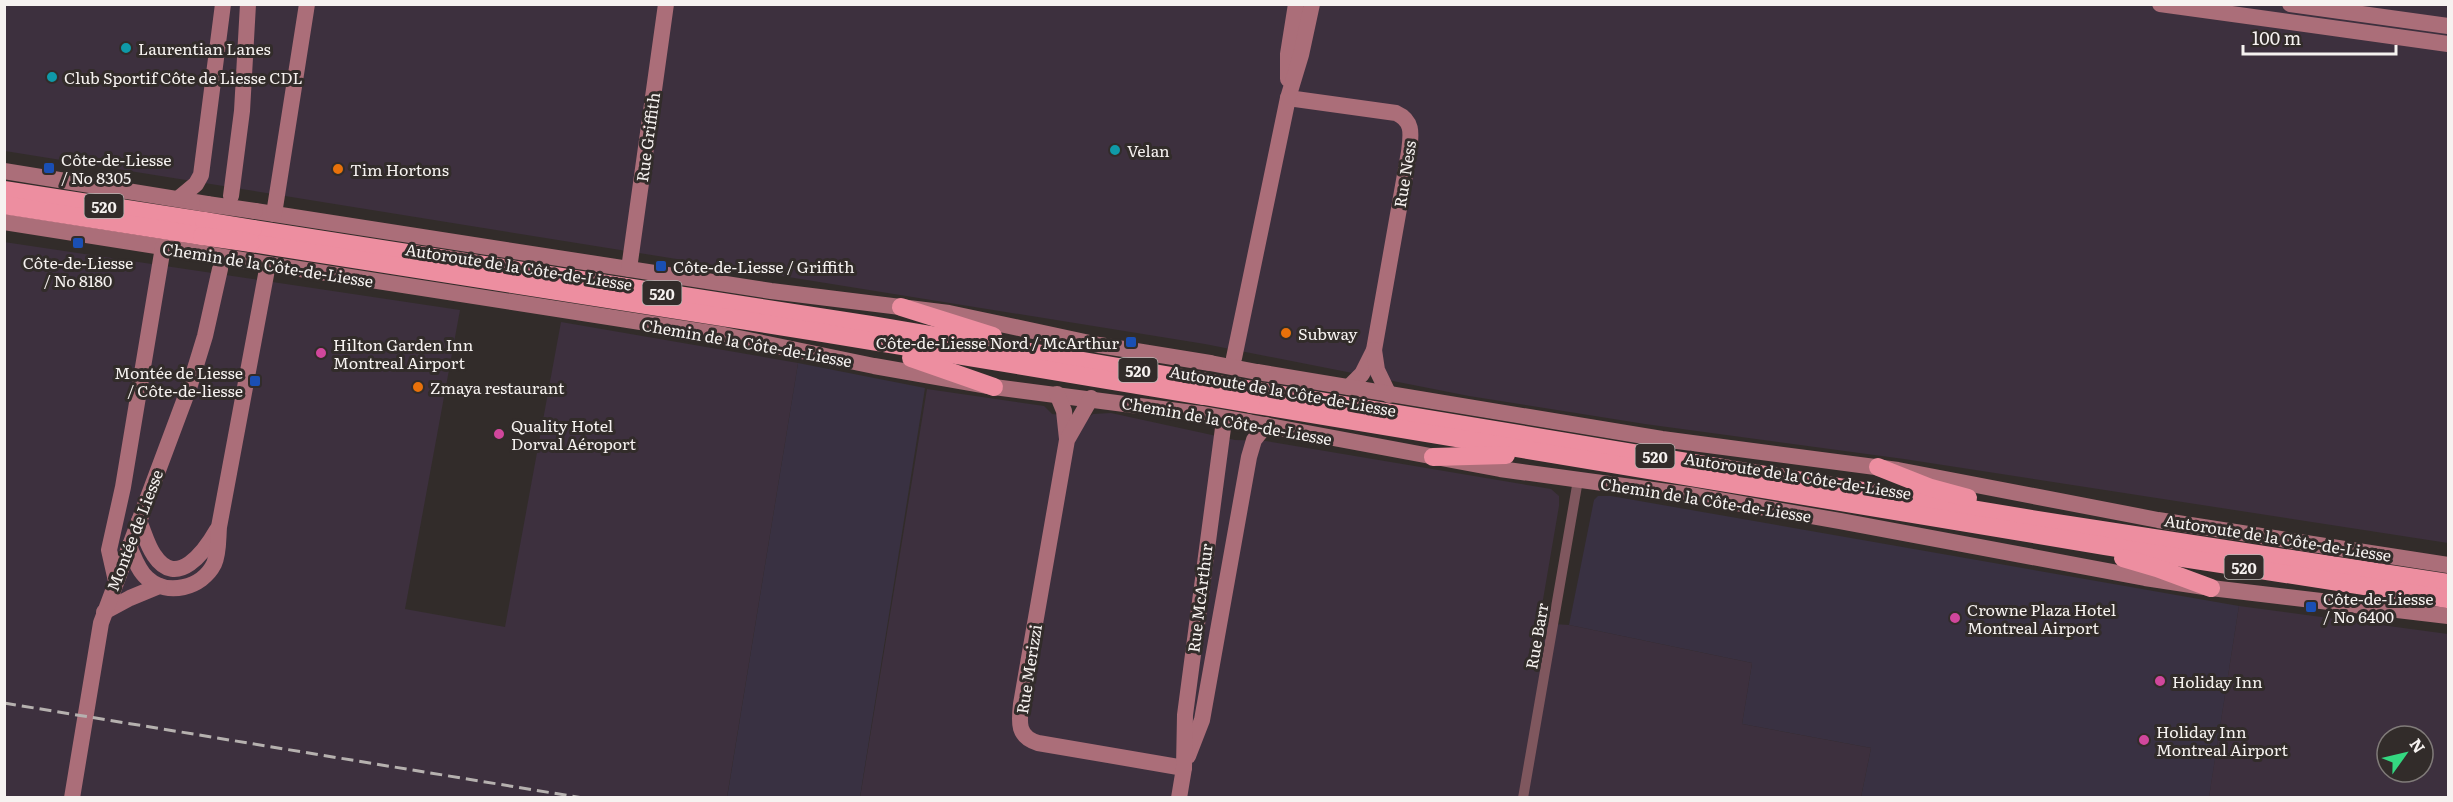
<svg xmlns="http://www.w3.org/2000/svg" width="2453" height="802" font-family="Literata,serif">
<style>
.commercial{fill:#393142}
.industrial{fill:#3d303e;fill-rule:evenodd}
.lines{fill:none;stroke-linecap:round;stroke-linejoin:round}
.street{stroke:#7f575e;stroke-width:10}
.secondary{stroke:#ab6e79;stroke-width:16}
.highway{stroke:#ed8ea0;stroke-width:18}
.rail{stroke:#b6b1af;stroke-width:3;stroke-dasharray:12 6;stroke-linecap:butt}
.secondary-bridge{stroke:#ab6e79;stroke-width:16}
.highway-bridge{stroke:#ed8ea0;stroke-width:18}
.culture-dot{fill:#0f9aa8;stroke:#322c2a;stroke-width:2}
.transit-dot{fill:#1a4fb4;stroke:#322c2a;stroke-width:2}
.food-dot{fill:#e8710a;stroke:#322c2a;stroke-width:2}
.hotel-dot{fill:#d1479c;stroke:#322c2a;stroke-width:2}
.labels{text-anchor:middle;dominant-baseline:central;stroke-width:6;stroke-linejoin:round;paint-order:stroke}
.shield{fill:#322c2a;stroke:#bbb7b5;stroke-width:1.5}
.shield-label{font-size:15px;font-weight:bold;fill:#f6f2f0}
.poi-label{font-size:16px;fill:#f6f2f0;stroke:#322c2a;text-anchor:start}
.street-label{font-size:16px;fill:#f6f2f0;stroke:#322c2a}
</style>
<rect width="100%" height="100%" fill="#322c2a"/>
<g class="commercial">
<path d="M798 363 925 388 860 797 727 798Z"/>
<path d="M1598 496H1611L2239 606 2209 798 1861 797 1871 748 1742 724 1752 663 1569 625 1594 500Z"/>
</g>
<g class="industrial">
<path d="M4 5H2448V543L1904 459 1645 424 1469 396 1205 344 5 151Z"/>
<path d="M4 242 460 310 405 609 505 627 561 322 798 363 727 797H5Z"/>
<path d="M927 389 1044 406 1052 414 1088 418 1093 414 1111 413 1235 440 1266 441 1551 489 1559 496V506L1539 623 1569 625 1752 663 1742 724 1871 748 1861 797 860 798Z"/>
<path d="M2239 606 2448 634V797H2209ZM2387 736H2423V772H2387Z"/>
</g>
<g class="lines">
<path class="street" d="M1523 798 1578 480"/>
<g class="secondary">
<path d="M2160 4 2448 44"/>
<path d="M2290 4 2448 26"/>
<path d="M1288 79V54L1296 4"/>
<path d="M1288 98 1396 113C1414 121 1411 135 1409 152L1374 350 1362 374 1349 387"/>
<path d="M4 171 207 204"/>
<path d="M231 196 242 111 248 4"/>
<path d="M178 199 196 184 201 175 223 4"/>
<path d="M255 211 771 291 949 313 1099 345 1210 363"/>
<path d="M274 214 307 4"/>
<path d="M4 222 200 253"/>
<path d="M248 261 724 335 874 366 994 387 1201 414"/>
<path d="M629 269 666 4"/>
<path d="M1374 350 1377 370 1389 395"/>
<path d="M1234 358 1288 98 1301 55 1312 4"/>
<path d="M1257 372 1662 439 1898 470 2158 520 2448 565"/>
<path d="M1057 394 1064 411 1067 439"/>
<path d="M1091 398 1067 440 1021 704C1019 722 1017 737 1038 743L1184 768"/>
<path d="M1248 422 1500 469 1690 495 1840 521 2145 578 2211 588 2448 616"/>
<path d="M139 521C144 532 147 545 154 555 177 590 205 551 217 530"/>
<path d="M129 546C134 557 138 570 147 578 167 597 202 588 214 564 219 553 218 539 219 527L268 264"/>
<path d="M116 581 109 550 123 487 163 247"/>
<path d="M104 612 130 598 159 586"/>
<path d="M1188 756 1202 720 1249 457 1254 440 1266 425"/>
<path d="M72 798 101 623 190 385 205 336 220 269"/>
<path d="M1179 798 1184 768 1185 715 1223 428"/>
</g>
<g class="highway">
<path d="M4 190 204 221"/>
<path d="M4 205 202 236"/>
<path d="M253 229 871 325 1207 382"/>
<path d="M251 243 823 333 1204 396"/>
<path d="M901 307 993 336"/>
<path d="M911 358 994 387"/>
<path d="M1253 390 2056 523 2448 583"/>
<path d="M1251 404 2105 546 2448 599"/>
<path d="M1433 457 1506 455"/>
<path d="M1878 467 1931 488 1968 498"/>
<path d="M2123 558 2157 568 2211 588"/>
</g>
<path class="rail" d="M4 703 583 798"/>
<g class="secondary-bridge">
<path d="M207 204 255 211"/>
<path d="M200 253 248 261"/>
<path d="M1210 363 1257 372"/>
<path d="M1201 414 1248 422"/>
</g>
<g class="highway-bridge">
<path d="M204 221 253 229"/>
<path d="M202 236 251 243"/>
<path d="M1207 382 1253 390"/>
<path d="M1204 396 1251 404"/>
</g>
</g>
<g class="culture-dot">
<circle cx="126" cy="48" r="6"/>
<circle cx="52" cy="77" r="6"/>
<circle cx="1115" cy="150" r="6"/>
</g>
<g class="transit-dot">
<rect x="43" y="162" width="12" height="12" rx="3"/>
<rect x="72" y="237" width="12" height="12" rx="3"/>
<rect x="655" y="260" width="12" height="12" rx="3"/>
<rect x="1125" y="336" width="12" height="12" rx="3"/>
<rect x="249" y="375" width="12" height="12" rx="3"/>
<rect x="2305" y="601" width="12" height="12" rx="3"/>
</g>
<g class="food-dot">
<circle cx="338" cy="169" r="6"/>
<circle cx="1286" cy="333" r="6"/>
<circle cx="418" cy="387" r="6"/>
</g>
<g class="hotel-dot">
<circle cx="321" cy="353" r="6"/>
<circle cx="499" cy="434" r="6"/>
<circle cx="1955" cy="618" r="6"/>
<circle cx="2160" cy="681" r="6"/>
<circle cx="2144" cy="740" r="6"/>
</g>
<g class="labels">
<g class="shield">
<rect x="84.5" y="194" width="39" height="24" rx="4.5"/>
<rect x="642.5" y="281" width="39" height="24" rx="4.5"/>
<rect x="1118.5" y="358" width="39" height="24" rx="4.5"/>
<rect x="1635.5" y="444" width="39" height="24" rx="4.5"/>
<rect x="2224.5" y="555" width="39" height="24" rx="4.5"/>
</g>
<g class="shield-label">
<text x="104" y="206">520</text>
<text x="662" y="293">520</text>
<text x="1138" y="370">520</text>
<text x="1655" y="456">520</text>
<text x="2244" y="567">520</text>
</g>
<g class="poi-label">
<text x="138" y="48">Laurentian Lanes</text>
<text x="64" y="77">Club Sportif Côte de Liesse CDL</text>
<text x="1127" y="150">Velan</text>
<text x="61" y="159">Côte-de-Liesse<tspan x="61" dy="18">/ No 8305</tspan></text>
<text x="350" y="169">Tim Hortons</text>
<text x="78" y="262" text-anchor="middle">Côte-de-Liesse<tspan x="78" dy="18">/ No 8180</tspan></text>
<text x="673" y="266">Côte-de-Liesse / Griffith</text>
<text x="1298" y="333">Subway</text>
<text x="1119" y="342" text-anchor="end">Côte-de-Liesse Nord / McArthur</text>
<text x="333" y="344">Hilton Garden Inn<tspan x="333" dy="18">Montreal Airport</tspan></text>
<text x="243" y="372" text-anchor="end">Montée de Liesse<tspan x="243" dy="18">/ Côte-de-liesse</tspan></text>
<text x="430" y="387">Zmaya restaurant</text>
<text x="511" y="425">Quality Hotel<tspan x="511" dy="18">Dorval Aéroport</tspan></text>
<text x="2323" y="598">Côte-de-Liesse<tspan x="2323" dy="18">/ No 6400</tspan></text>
<text x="1967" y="609">Crowne Plaza Hotel<tspan x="1967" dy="18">Montreal Airport</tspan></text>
<text x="2172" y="681">Holiday Inn</text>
<text x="2156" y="731">Holiday Inn<tspan x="2156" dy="18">Montreal Airport</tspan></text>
</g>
<g class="street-label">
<text transform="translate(647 137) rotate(-82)">Rue Griffith</text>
<text transform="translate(1404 174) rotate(-81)">Rue Ness</text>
<text transform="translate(268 264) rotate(9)">Chemin de la Côte-de-Liesse</text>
<text transform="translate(519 266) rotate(9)">Autoroute de la Côte-de-Liesse</text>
<text transform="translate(747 342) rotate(10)">Chemin de la Côte-de-Liesse</text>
<text transform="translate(1283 390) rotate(10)">Autoroute de la Côte-de-Liesse</text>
<text transform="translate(1227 420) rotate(10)">Chemin de la Côte-de-Liesse</text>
<text transform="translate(1798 475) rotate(9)">Autoroute de la Côte-de-Liesse</text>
<text transform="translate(1706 499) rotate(9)">Chemin de la Côte-de-Liesse</text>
<text transform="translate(134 530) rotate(-69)">Montée de Liesse</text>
<text transform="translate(2278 537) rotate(9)">Autoroute de la Côte-de-Liesse</text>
<text transform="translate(1199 598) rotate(-83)">Rue McArthur</text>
<text transform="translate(1536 636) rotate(-80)">Rue Barr</text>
<text transform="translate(1028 669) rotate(-81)">Rue Merizzi</text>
</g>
</g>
<rect width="2453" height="802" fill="none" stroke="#f6f2f0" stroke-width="12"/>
<g transform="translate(2405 754) rotate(56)"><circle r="28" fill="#322c2a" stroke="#807b79" stroke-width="1.5"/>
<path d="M0-4.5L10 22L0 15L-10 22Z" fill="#34d881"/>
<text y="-9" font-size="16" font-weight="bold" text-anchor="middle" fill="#f6f2f0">N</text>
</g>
<path d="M2243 45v9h153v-9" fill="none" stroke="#f6f2f0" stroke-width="3"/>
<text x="2252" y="45" font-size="18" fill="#f6f2f0" stroke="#322c2a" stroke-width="4.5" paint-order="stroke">100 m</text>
</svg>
